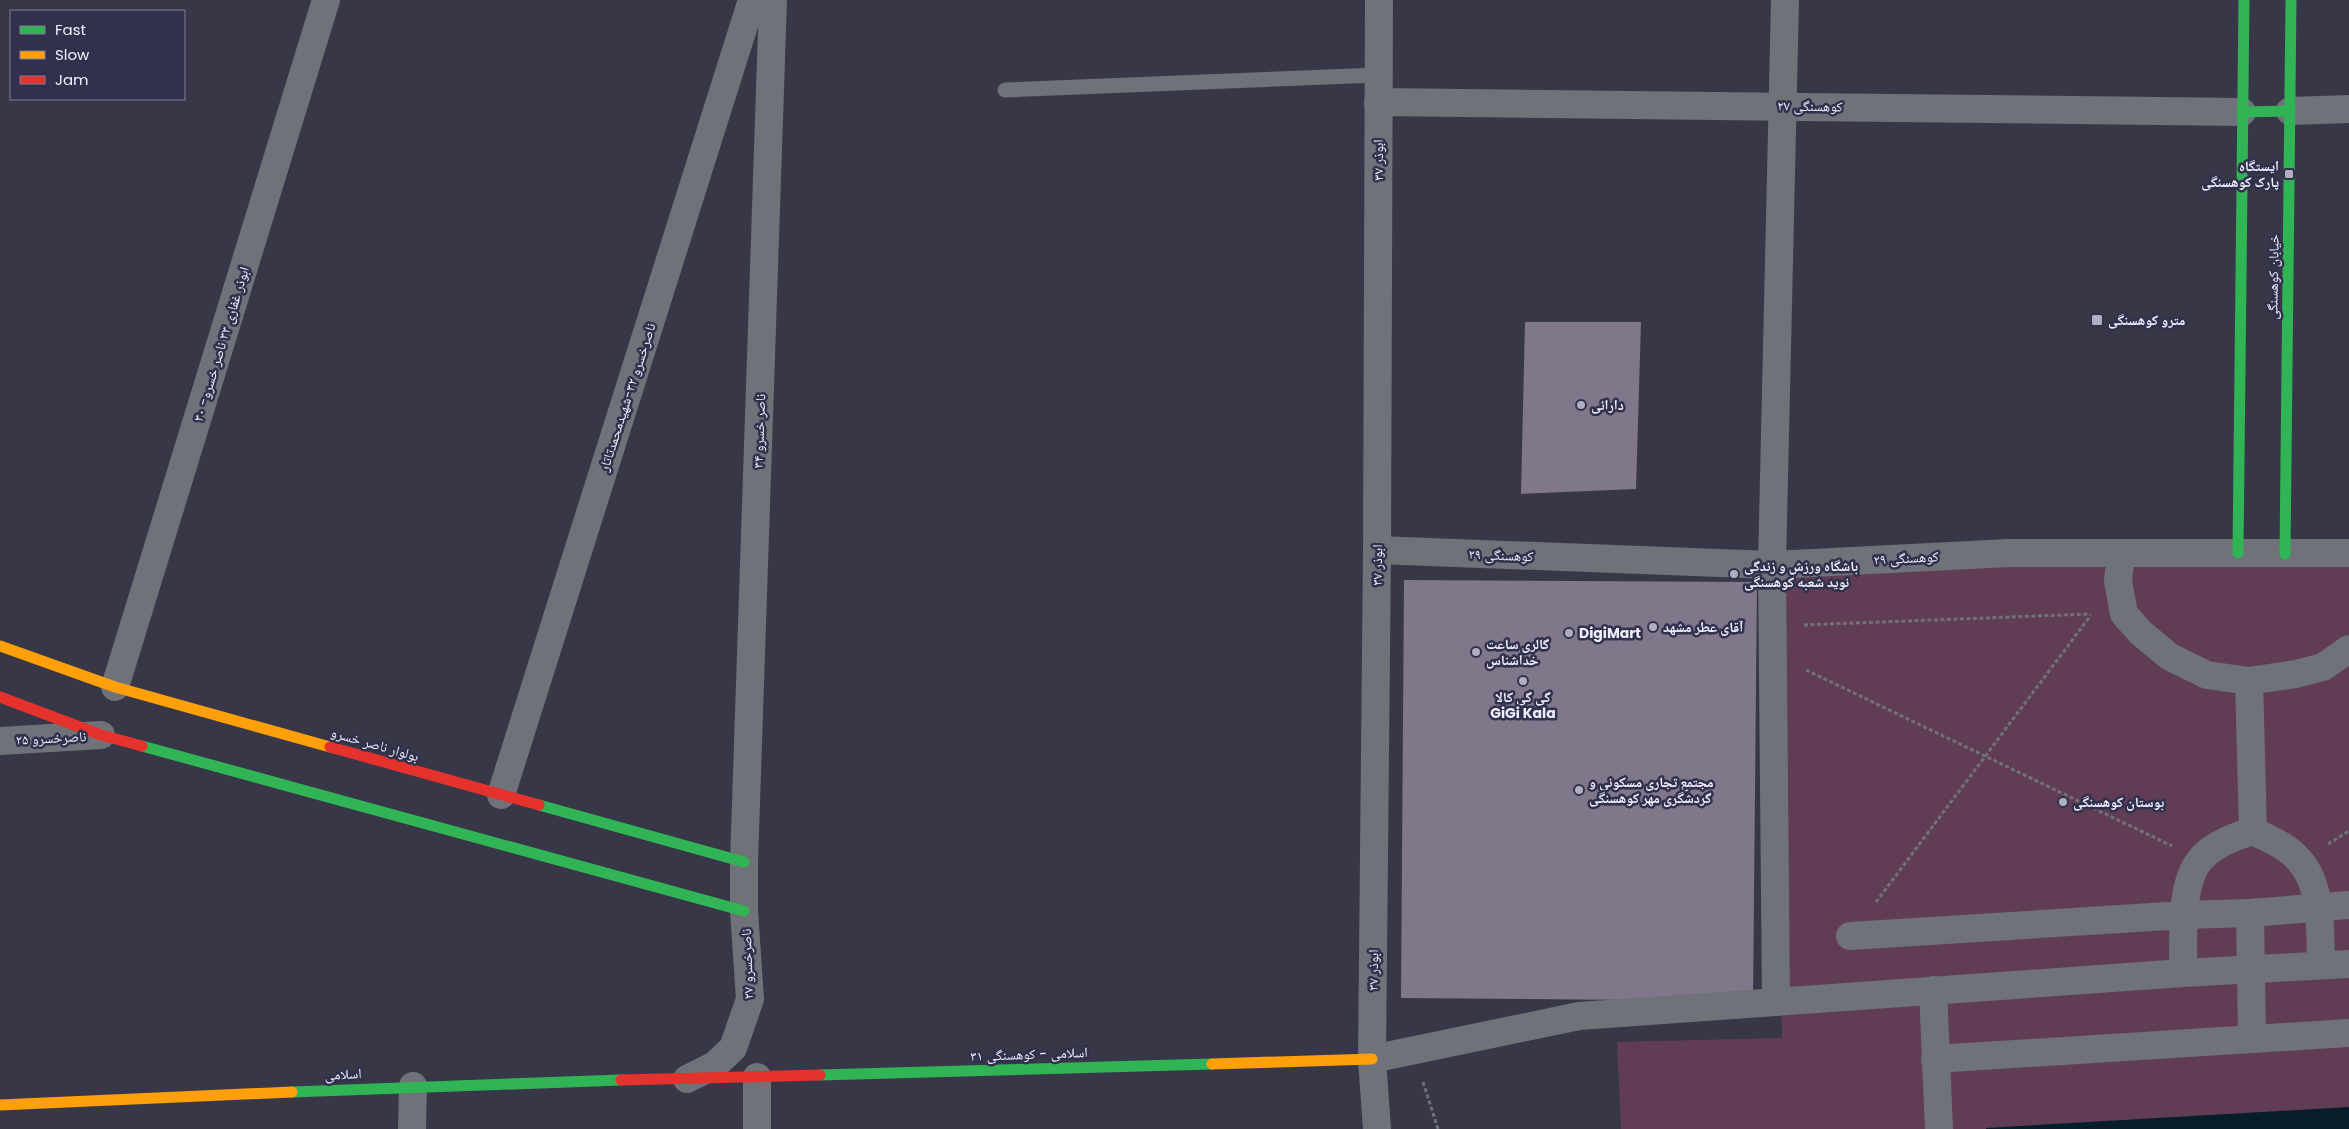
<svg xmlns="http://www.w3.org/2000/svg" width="2349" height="1129" font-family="Poppins,'Noto Naskh Arabic',sans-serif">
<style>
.green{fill:#603d54}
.water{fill:#061e29}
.building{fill:#80778b}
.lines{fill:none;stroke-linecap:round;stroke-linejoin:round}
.path{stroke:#70727a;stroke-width:3;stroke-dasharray:4 2.5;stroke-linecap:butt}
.lane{stroke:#6f7278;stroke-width:15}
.street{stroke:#6f7278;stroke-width:28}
.fast{stroke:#30b455;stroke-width:11}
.slow{stroke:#ff9f0a;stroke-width:11}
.jam{stroke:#e5322d;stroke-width:11}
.poi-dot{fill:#afafbe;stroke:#32314d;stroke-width:2}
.labels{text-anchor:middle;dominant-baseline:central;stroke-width:5;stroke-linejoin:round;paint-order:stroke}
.street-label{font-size:14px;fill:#efeffe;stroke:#32314d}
.poi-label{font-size:14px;font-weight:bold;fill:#efeffe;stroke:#32314d;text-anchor:start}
</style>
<rect width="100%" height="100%" fill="#383747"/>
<path class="green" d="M1772 565 2349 567V1129H1621L1617 1042 1782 1038Z"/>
<path class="water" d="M2349 1107V1129H1986V1128Z"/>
<g class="building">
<path d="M1525 322H1641L1636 489 1521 494Z"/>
<path d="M1404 580 1757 582 1753 1001 1401 998Z"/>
</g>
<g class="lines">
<g class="path">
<path d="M1804 625 2090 614"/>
<path d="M1806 670 2172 846"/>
<path d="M2328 844 2349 831"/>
<path d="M1876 902 2091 615"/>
<path d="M1423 1082 1438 1129"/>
</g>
<path class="lane" d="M1005 90 1378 75"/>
<g class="street">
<path d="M1378 102 2242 112"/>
<path d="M2290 111 2349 109"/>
<path d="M1377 550 1772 565 2009 553H2349"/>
<path d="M2121 553 2118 581 2124 614 2141 633 2170 657 2207 675 2249 681 2296 674 2323 667 2349 649"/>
<path d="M2249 681 2253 831"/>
<path d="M115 687 326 0"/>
<path d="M0 741 101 735"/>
<path d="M501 795 752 0"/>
<path d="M2250 913 2252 1038"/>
<path d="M1850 936 2184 915 2250 913 2349 905"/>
<path d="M2183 973C2184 942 2179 885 2200 860 2212 845 2236 836 2253 831 2269 839 2287 846 2299 860 2323 886 2320 932 2321 965"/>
<path d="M1933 990 1939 1129"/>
<path d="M1776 1002 1772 565 1785 0"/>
<path d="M1372 1059 1579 1016 2183 973 2349 964"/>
<path d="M1935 1059 2349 1033"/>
<path d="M687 1079 715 1065 733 1048 750 999 744 911V862L773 0"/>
<path d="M412 1129 413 1086"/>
<path d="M757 1129V1077"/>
<path d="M1377 1129 1372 1059 1377 550 1379 0"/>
</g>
<g class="fast">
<path d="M2242 112 2290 111"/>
<path d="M2238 553 2244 0"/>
<path d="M2285 554 2291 0"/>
<path d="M142 746 744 911"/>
<path d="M539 805 744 862"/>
<path d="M820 1075 1212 1064"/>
<path d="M292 1092 621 1080"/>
</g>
<g class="slow">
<path d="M0 646 115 687 330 747"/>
<path d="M1212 1064 1372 1059"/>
<path d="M0 1105 292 1092"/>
</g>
<g class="jam">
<path d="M0 697 101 735 142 746"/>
<path d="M330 747 539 805"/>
<path d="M621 1080 820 1075"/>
</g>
</g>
<g class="poi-dot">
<rect x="2284" y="169" width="10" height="10" rx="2.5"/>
<rect x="2091" y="314" width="12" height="12" rx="2.5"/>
<circle cx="1581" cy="405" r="5"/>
<circle cx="1734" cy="574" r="5"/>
<circle cx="1653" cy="627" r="5"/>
<circle cx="1569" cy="633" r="5"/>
<circle cx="1476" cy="652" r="5"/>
<circle cx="1523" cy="681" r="5"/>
<circle cx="1579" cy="790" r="5"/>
<circle cx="2063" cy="802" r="5"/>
</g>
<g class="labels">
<g class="street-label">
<text transform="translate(1810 106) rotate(1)">کوهسنگی ۲۷</text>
<text transform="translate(1378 160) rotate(-90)">ابوذر ۳۷</text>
<text transform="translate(2273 277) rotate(-89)">خیابان کوهسنگی</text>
<text transform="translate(221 344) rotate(-73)">ابوذر غفاری ۳۳ ناصر خسرو- ۳۰</text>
<text transform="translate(627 397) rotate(-72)">ناصرخسرو ۳۲-شهیدمحمدتاتار</text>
<text transform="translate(759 431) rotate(-88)">ناصر خسرو ۳۴</text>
<text transform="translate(1501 555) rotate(2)">کوهسنگی ۲۹</text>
<text transform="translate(1906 558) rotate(-3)">کوهسنگی ۲۹</text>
<text transform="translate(1377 565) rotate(-89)">ابوذر ۳۷</text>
<text transform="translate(51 738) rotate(-3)">ناصرخسرو ۲۵</text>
<text transform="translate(375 744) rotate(16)">بولوار ناصر خسرو</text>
<text transform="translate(747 964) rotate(-92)">ناصرخسرو ۲۷</text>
<text transform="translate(1373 970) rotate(-89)">ابوذر ۳۷</text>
<text transform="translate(1029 1054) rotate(-2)">اسلامی - کوهسنگی ۳۱</text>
<text transform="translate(343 1074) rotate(-3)">اسلامی</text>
</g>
<g class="poi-label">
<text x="2279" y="166" text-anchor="end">ایستگاه<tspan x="2279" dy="16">پارک کوهسنگی</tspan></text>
<text x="2108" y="320">مترو کوهسنگی</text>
<text x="1591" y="405">دارائی</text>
<text x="1744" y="566">باشگاه ورزش و زندگی<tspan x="1744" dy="16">نوید شعبه کوهسنگی</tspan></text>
<text x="1663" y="627">آقای عطر مشهد</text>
<text x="1579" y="633">DigiMart</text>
<text x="1486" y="644">گالری ساعت<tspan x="1486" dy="16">خداشناس</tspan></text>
<text x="1523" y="697" text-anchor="middle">گی گی کالا<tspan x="1523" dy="16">GiGi Kala</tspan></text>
<text x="1589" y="782">مجتمع تجاری مسکونی و<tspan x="1589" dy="16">گردشگری مهر کوهسنگی</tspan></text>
<text x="2073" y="802">بوستان کوهسنگی</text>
</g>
</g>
<rect x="10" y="10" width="175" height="90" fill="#32314d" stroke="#7e7d94"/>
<rect x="20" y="26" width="25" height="8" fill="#30b455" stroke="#7e7d94"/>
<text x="55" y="35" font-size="15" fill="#efeffe">Fast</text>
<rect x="20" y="51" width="25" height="8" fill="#ff9f0a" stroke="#7e7d94"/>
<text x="55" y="60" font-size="15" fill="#efeffe">Slow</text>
<rect x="20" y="76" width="25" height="8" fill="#e5322d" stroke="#7e7d94"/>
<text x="55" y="85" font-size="15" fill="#efeffe">Jam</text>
</svg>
